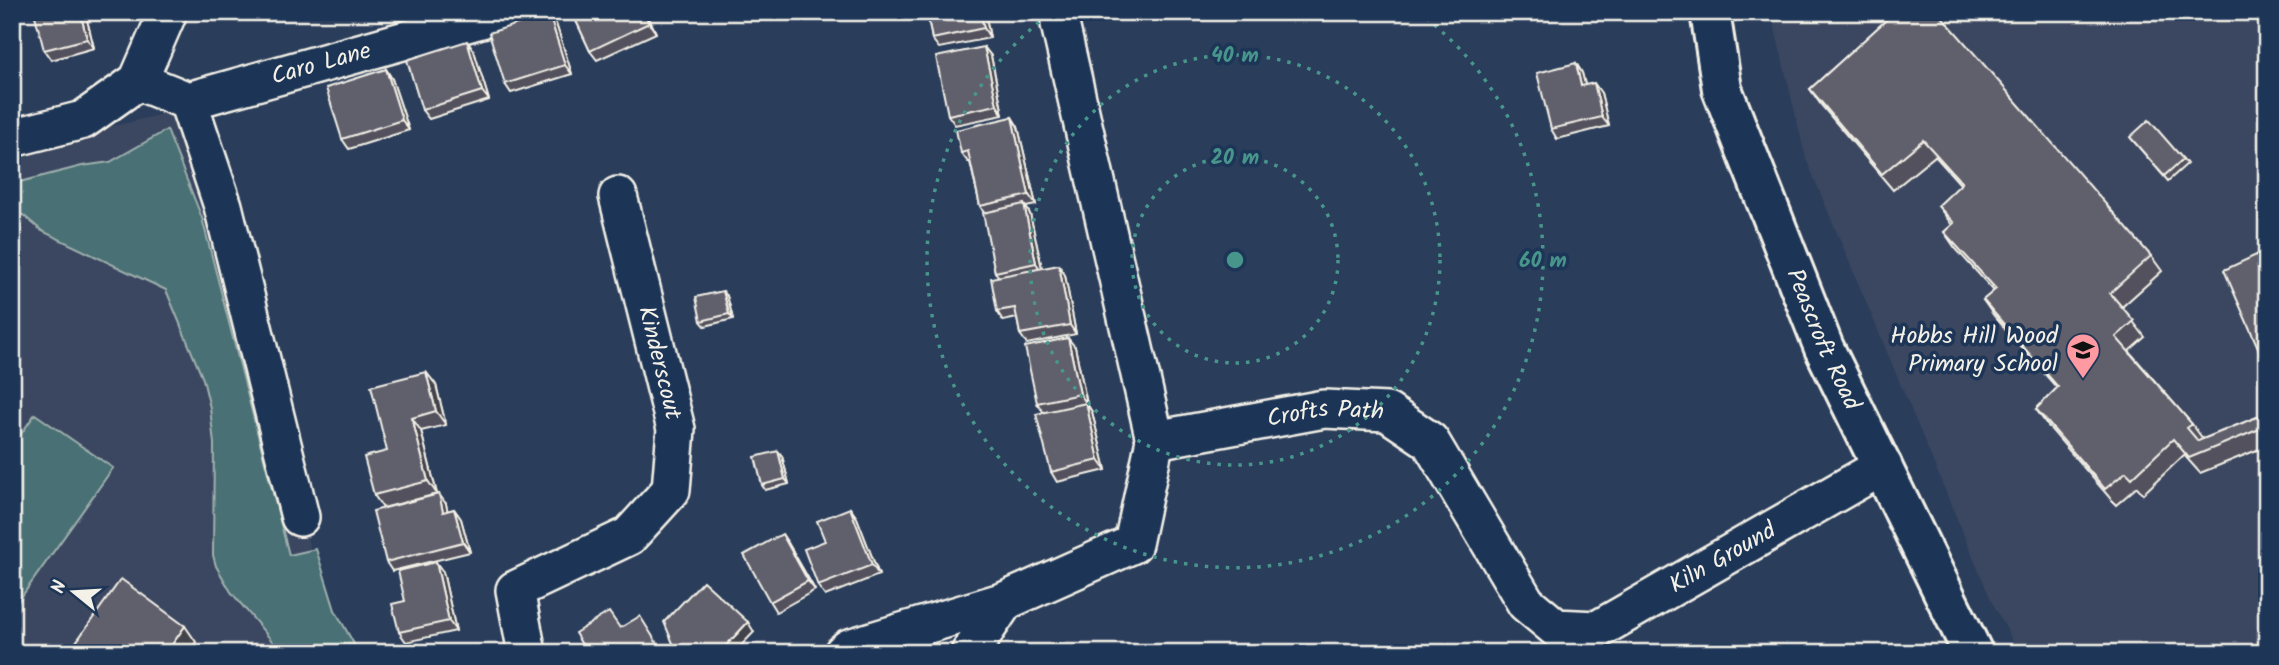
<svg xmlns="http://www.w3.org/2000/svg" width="2279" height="665" font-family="Kalam,sans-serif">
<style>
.built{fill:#3a4760}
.green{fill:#4a7074;stroke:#9fb0ae;stroke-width:2}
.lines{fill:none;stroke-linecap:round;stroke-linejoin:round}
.street-casing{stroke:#f4f1e8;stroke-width:42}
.secondary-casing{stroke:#f4f1e8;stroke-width:44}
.street{stroke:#1d3557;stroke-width:37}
.secondary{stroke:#1d3557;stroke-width:38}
.wall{fill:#53515d;stroke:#f4f1e8;stroke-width:2}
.shaded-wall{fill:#43424c;stroke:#f4f1e8;stroke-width:2}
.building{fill:#605e6c;stroke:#f4f1e8;stroke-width:2}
.ring{fill:none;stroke:#48958c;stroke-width:3.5;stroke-dasharray:3.5 7}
.labels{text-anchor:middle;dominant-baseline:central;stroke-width:7;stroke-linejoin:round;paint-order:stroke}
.street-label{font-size:24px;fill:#f4f1e8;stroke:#1d3557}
.poi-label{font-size:24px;fill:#f4f1e8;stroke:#1d3557;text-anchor:end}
.centre{fill:#48958c;stroke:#1d3557;stroke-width:3.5}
.ring-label{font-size:21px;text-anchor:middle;font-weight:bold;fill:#48958c;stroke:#1d3557;stroke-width:7;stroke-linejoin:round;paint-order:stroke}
</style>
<rect width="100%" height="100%" fill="#2a3d5b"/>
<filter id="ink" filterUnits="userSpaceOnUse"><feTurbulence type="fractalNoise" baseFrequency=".0143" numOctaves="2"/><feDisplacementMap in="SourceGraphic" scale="14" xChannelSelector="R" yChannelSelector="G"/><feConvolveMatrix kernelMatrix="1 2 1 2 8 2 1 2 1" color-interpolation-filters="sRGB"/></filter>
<g filter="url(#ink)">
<g class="built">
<path d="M1771 12H2267V653H2034L2031 648 2019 653 1991 600 1806 159Z"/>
<path d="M179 110 218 189 323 599 351 653H12V151Z"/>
</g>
<g class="green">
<path d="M167 130 202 218 289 555 316 549 335 610 359 653H282L231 592 216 566 213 555 214 444 210 408 203 379 166 290 42 231 23 215 12 213V184L82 166 110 162Z"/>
<path d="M35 414 113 468 12 610V447Z"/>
</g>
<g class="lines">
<g class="street-casing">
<g id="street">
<path id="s1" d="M138 81 188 101 506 12"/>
<path d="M188 101 223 206 300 517"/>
<path d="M12 138 83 120 138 81 168 12"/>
<path id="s2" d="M1155 440 1324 409 1387 412 1430 441 1526 603 1556 628 1597 630 1883 466"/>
<path d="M527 653 515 590 629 536 671 490 676 429 618 196"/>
<path d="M843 653 849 648 1005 601 1133 544 1155 440 1060 24 1062 12"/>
<path d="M970 653 1005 601"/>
</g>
</g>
<g class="secondary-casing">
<g id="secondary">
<path id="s3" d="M1710 12 1722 89 1824 348 1973 653"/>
</g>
</g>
<use href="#street" class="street"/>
<use href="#secondary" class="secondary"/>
</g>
<g class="wall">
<path d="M85 12 94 48 51 60 44 50Z"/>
<path d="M572 12H646L656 33 597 60 590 51Z"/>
<path d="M927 12H985L990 38 939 48 932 39Z"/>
<path d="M1895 12 2151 256 2162 271 2122 307 2145 337 2129 351 2192 424 2203 439 2267 413V446L2200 473 2184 455 2143 494 2137 487 2116 505 2047 425 2036 409 2057 388 1994 316 1983 300 1994 291 1955 248 1944 232 1952 225 1938 206 1961 185 1935 156 1893 190 1821 105 1810 89Z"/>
<path d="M556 24 572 74 511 93 505 84Z"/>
<path d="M984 47 991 56 1003 115 955 125 948 115Z"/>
<path d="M474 51 489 100 429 119 422 110Z"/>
<path d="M1576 63 1582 73 1585 85 1601 93 1609 126 1557 139 1551 129Z"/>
<path d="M386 69 392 79 409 130 349 149 342 139Z"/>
<path d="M1012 117 1018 127 1036 205 1026 207 1030 214 1042 268 1065 275 1076 334 1027 344 1020 334 1017 318 1003 321 997 311 999 277 995 272 984 213 980 206 970 162H968L961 153Z"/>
<path d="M2130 137 2183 159 2187 164 2168 181Z"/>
<path d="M727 296 733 319 705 326 701 321Z"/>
<path d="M1075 347 1087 404 1092 412 1106 470 1057 482 1051 472 1044 413 1037 403Z"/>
<path d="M426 372 436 385 446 425 421 431 437 494 383 508 374 495 387 451Z"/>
<path d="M778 451 782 456 789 484 765 490 762 485Z"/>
<path d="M446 504 447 511 454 509 461 519 470 552 392 571 386 562Z"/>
<path d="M850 508 857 518 879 575 825 596 818 586 825 541Z"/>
<path d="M788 543 815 590 776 612 770 602Z"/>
<path d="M443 572 456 631 406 642 399 632 405 601Z"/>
</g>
<g class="shaded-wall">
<path d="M80 12H85L94 48 87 39Z"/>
<path d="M644 12H646L656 33 649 23Z"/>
<path d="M980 12H985L990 38 984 28Z"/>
<path d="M549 14 556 24 572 74 565 65Z"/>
<path d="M467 41 474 51 489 100 482 91Z"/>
<path d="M984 47 991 56 1003 115 997 105Z"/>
<path d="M1576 63 1582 73 1588 96 1581 86Z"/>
<path d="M386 69 392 79 409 130 402 120Z"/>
<path d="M1594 83 1601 93 1609 126 1602 117Z"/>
<path d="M1012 117 1018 127 1036 205 1029 195Z"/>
<path d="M1024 204 1030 214 1043 273 1036 263Z"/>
<path d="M1059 265 1065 275 1076 334 1070 325Z"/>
<path d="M723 291 727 296 733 319 729 314Z"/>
<path d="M1068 338 1075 347 1087 404 1080 394Z"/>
<path d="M426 372 436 385 446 425 436 411Z"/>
<path d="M1086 403 1092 412 1106 470 1099 460Z"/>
<path d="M412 418 421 431 437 494 428 481Z"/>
<path d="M778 451 782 456 789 484 785 479Z"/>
<path d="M439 494 446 504 450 522 443 512Z"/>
<path d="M850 508 857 518 879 575 872 565Z"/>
<path d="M454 509 461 519 470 552 463 542Z"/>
<path d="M782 534 788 543 815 590 808 581Z"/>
<path d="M436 562 443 572 456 631 449 621Z"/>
<path d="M748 622 754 632 734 653H719Z"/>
<path d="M185 626 196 642 188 653H166Z"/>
</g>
<g class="building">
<path d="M34 12H80L87 39 44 50Z"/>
<path d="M572 12H644L649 23 590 51Z"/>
<path d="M927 12H980L984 28 932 39Z"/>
<path d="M1895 12H1938L2151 256 2110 293 2134 321 2116 337 2192 424 2187 428 2198 441 2267 413V426L2189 458 2173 439 2132 478 2126 472 2105 489 2036 409 2058 387 1983 300 1996 289 1944 232 1954 223 1938 206 1962 183 1923 140 1882 174 1810 89Z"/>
<path d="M549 14 565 65 505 84 489 33Z"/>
<path d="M467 41 482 91 422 110 407 60Z"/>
<path d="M984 47 997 105 948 115 936 57Z"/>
<path d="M1576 63 1581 86 1594 83 1602 117 1551 129 1537 73Z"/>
<path d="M386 69 402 120 342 139 326 88Z"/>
<path d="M1012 117 1029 195 980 206 968 151 961 153 956 130Z"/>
<path d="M2149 120 2183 159 2164 176 2130 137Z"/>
<path d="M1024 204 1036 263 995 272 983 213Z"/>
<path d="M2267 250V368L2224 270Z"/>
<path d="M1059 265 1070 325 1020 334 1015 308 997 311 991 278Z"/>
<path d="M723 291 729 314 701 321 696 297Z"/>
<path d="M1068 338 1080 394 1037 403 1025 347Z"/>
<path d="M426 372 436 411 412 418 428 481 374 495 364 457 387 451 371 386Z"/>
<path d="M1086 403 1099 460 1051 472 1036 414Z"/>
<path d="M778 451 785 479 762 485 755 457Z"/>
<path d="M439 494 443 512 454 509 463 542 386 562 373 511Z"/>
<path d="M850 508 872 565 818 586 804 549 825 541 817 521Z"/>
<path d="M782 534 808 581 770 602 744 555Z"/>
<path d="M436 562 449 621 399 632 392 604 405 601 398 571Z"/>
<path d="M121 579 185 626 166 653H57L64 644 71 649Z"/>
<path d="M703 581 748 622 719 653H677L664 622Z"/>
<path d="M609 612 620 628 640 616 663 653H587L575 633Z"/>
</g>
</g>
<g class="ring">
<circle cx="1235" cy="260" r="103"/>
<circle cx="1235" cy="260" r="205"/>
<path d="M1418 12A308 308 0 1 1 1052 12"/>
</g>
<defs>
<g id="school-pin" transform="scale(1.75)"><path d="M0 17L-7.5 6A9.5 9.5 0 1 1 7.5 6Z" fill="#ff9aa2" stroke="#1d3557"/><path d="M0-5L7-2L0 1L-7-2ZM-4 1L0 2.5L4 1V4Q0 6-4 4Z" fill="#111"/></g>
</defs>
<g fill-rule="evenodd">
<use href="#school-pin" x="2083" y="350"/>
</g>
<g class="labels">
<g class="street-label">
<text stroke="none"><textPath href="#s1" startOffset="192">Caro Lane</textPath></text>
<text stroke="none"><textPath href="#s3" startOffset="348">Peascroft Road</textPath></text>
<text transform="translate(659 363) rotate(76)">Kinderscout</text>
<text stroke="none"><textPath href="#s2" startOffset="173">Crofts Path</textPath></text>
<text stroke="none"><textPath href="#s2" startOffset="700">Kiln Ground</textPath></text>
</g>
<g class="poi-label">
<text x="2058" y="336">Hobbs Hill Wood<tspan x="2058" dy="28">Primary School</tspan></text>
</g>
</g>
<circle cx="1235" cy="260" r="10" class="centre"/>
<g class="ring-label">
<text x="1235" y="62">40 m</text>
<text x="1235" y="164">20 m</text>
<text x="1543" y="267">60 m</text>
</g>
<rect width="2279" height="665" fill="none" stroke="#1d3557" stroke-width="42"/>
<rect x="21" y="21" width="2237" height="623" fill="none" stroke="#f4f1e8" stroke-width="2.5" filter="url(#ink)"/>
<g transform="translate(74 592) rotate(288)" stroke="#1d3557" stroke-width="5" paint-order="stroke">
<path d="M0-5L12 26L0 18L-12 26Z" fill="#f4f1e8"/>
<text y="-10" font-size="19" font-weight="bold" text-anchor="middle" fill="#f4f1e8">N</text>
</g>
</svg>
